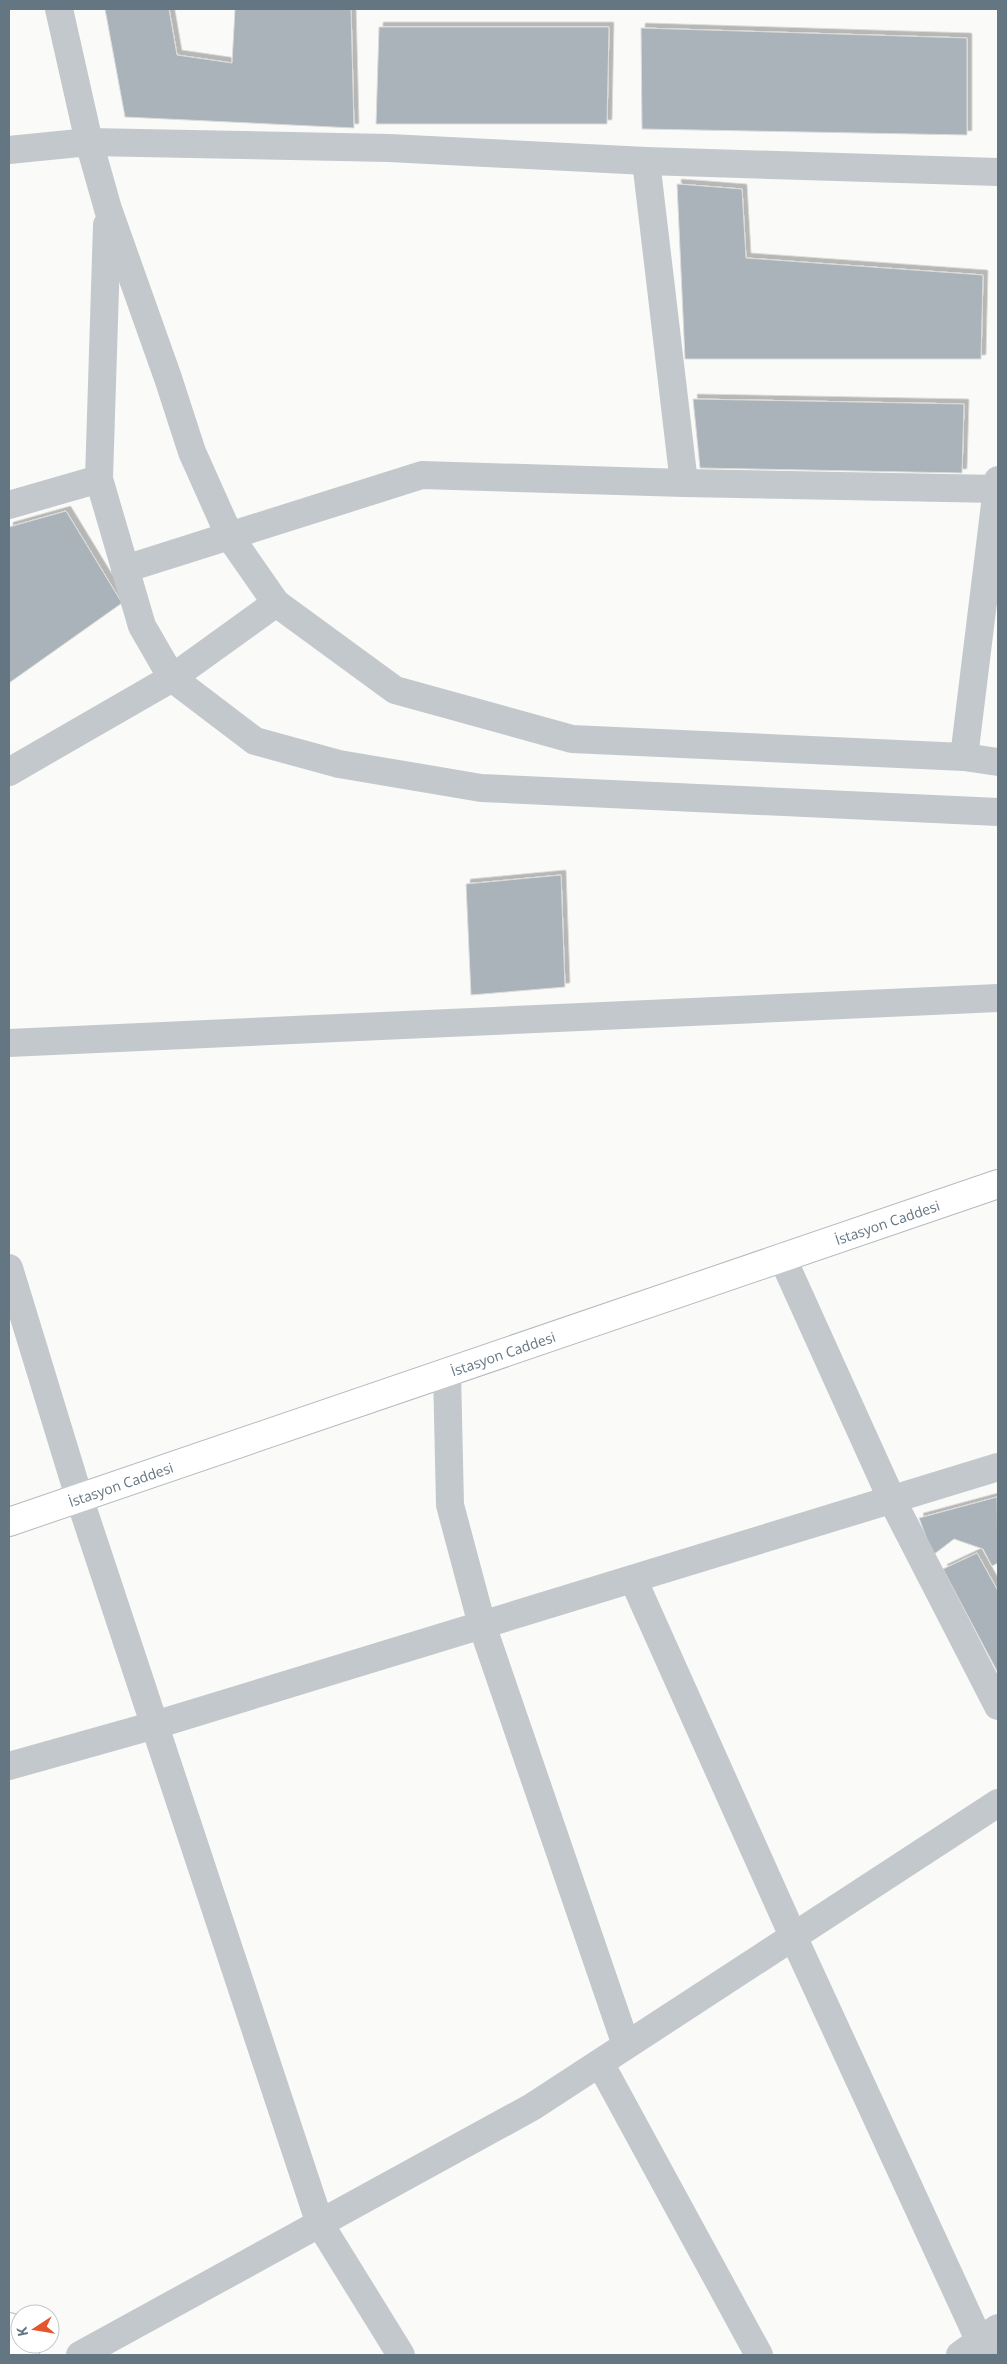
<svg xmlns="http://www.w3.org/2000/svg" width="1007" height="2364" font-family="'Open Sans',sans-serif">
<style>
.building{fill:#aab3b9;stroke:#dcdcda;filter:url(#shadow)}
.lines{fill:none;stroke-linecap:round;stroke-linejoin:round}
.major-casing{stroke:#b5babe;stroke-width:30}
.minor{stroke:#c3c8cc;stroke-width:28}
.major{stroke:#fff;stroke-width:28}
.labels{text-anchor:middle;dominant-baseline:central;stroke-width:5;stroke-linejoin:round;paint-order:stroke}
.street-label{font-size:14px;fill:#657683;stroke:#fff}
</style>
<defs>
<filter id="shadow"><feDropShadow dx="4.5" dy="-4.5" stdDeviation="0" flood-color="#0004"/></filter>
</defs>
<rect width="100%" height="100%" fill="#fafaf8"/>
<g class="building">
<path d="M105 9H169L177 55 232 63 235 9H351L354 128 125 117Z"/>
<path d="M379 27H609L607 124H376Z"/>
<path d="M641 28 967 38V135L642 129Z"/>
<path d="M677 184 742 189 746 258 983 275 981 359H685Z"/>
<path d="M693 399 964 404 962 473 700 468Z"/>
<path d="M66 511 122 603 9 683V527Z"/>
<path d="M561 875 565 987 471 995 466 884Z"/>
<path d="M997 1497 998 1563 992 1566 983 1549 954 1539 933 1555 919 1518Z"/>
<path d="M977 1553 998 1591V1673L943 1569Z"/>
</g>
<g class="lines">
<g class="major-casing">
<g id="major">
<path id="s1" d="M9 1522 998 1184"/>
<path d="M9 2327 25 2355"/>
</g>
</g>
<g class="minor">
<path d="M59 9 89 142 108 209 168 378 192 452 230 537 276 603 395 690 572 739 964 757 998 762"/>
<path d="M9 150 89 142 389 148 646 161 998 172"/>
<path d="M646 161 684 483"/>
<path d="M107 225 99 479 142 626 172 678 255 741 339 764 481 788 998 812"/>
<path d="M9 505 99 479"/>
<path d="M125 569 422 475 684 483 998 489"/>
<path d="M964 757 998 480"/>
<path d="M9 772 172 678 276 603"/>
<path d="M9 1043 998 998"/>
<path d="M782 1257 892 1500 998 1706"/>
<path d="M9 1268 79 1497 320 2224 401 2355"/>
<path d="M447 1372 450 1505 482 1625 626 2045"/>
<path d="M633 1579 793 1936 986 2355"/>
<path d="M9 1766 155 1725 998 1467"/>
<path d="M600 2063 759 2355"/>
<path d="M80 2355 532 2107 998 1803"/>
<path d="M960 2355 998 2328"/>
</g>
<use href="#major" class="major"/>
</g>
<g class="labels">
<g class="street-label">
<text stroke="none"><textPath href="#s1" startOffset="928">İstasyon Caddesi</textPath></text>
<text stroke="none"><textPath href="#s1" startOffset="522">İstasyon Caddesi</textPath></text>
<text stroke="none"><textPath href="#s1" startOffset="118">İstasyon Caddesi</textPath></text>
</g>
</g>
<rect width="1007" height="2364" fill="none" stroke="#657683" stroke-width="20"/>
<g transform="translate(35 2329) rotate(258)"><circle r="24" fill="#ffffff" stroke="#c1c8cd"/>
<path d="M0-4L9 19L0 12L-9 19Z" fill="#e4572e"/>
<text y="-8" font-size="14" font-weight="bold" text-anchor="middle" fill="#657683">K</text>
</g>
</svg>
